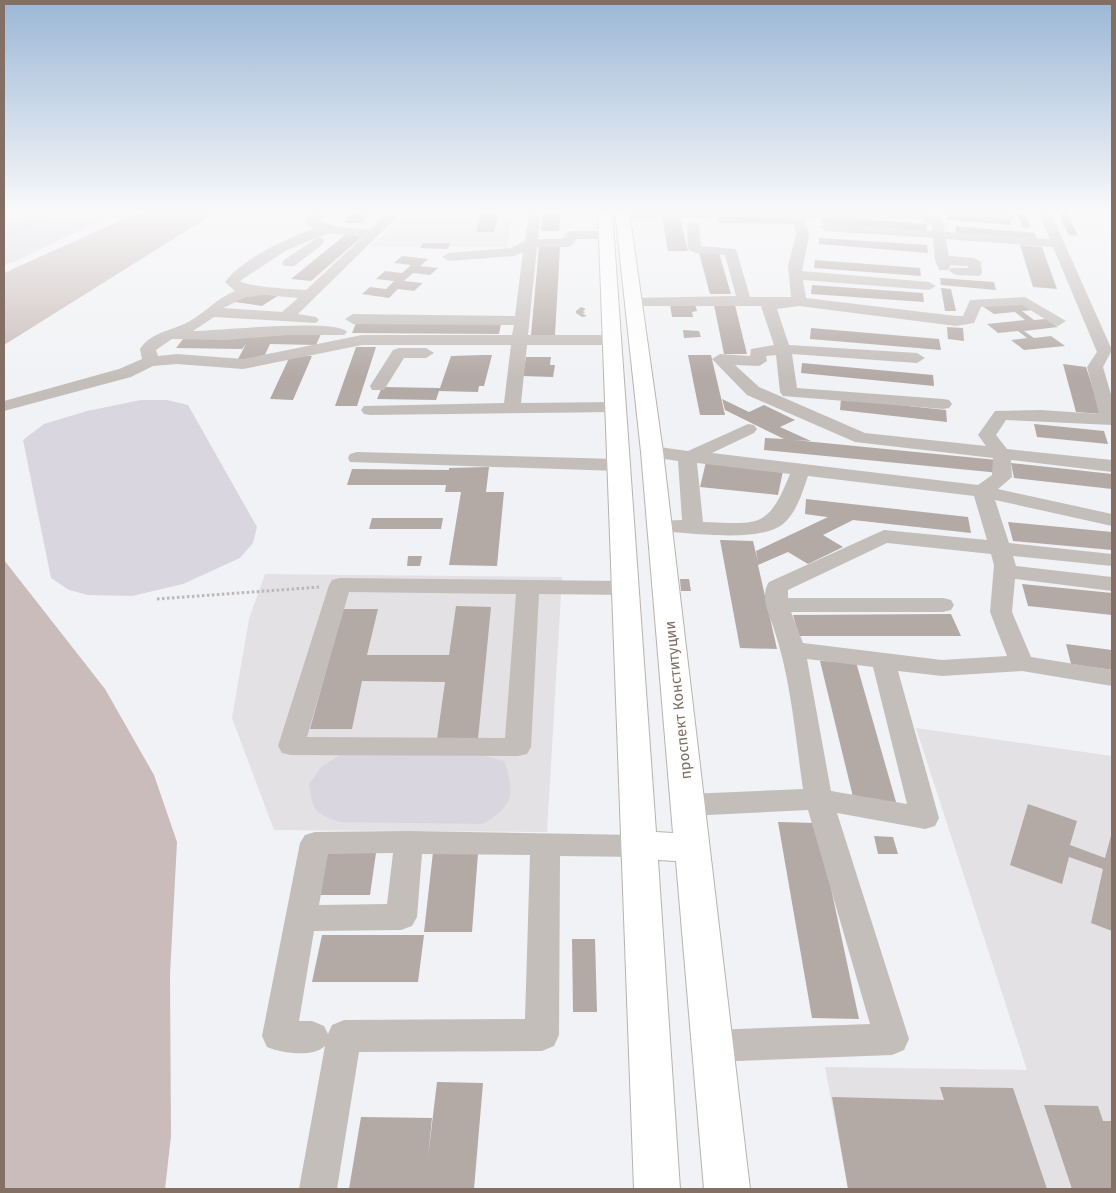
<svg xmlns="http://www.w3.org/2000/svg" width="1116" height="1193" font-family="'Fira Sans',sans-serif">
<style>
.built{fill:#e3e1e3}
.green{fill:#dad6df}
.water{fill:#c9bcba}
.building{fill:#b3a9a5}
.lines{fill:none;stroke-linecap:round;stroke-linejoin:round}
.major-casing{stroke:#b8b2af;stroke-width:2}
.path-far1{stroke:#bcb8b6;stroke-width:2;stroke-dasharray:1 1;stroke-linecap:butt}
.path{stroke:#bcb8b6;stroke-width:3;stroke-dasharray:2.5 2.5;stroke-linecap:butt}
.minor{fill:#c4bebb;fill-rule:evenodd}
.major{fill:#fff;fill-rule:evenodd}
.labels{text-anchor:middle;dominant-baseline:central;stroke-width:5;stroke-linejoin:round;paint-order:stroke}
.street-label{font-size:15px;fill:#836f64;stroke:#fff}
</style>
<rect width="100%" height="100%" fill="#f1f2f5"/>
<g class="built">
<path d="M413 211H514L507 247H369Z"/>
<path d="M265 574 562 577 547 832 274 830 232 718 249 619Z"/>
<path d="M916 728 1112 756V1189H848L825 1067 1027 1070Z"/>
</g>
<g class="green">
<path d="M4 211H120L16 261 4 265Z"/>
<path d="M141 400H167L188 405 257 527 253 543 240 558 183 584 132 596 88 595 69 590 51 578 23 440 44 424 87 411Z"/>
<path d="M342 754H477L504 761C516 794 513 806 483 824L340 822C314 813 313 811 309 784L322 766Z"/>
</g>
<g class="water">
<path d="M142 211H218L4 345V273Z"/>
<path d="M4 560 105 689 154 775 177 842 170 974 171 1136 165 1189H4Z"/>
</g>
<g class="building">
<path d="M359 211H368L362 223H345L351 212Z"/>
<path d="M446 211H499L494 232H476L481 213 445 215Z"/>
<path d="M543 211H561L559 231H541Z"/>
<path d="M1016 211H1024L1031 228H1023Z"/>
<path d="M1057 211H1066L1078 236 1069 235Z"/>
<path d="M946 214 1010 219 1011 225 947 220Z"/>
<path d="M679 215 688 251H668L662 216Z"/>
<path d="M823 216 927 224 926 231 821 223Z"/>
<path d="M717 217 792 218 795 224 719 223Z"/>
<path d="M955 226 1035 233 1036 239 956 233Z"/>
<path d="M345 235 363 236 311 281 291 279Z"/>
<path d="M819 238 927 245 928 253 819 244Z"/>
<path d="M423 243H450L448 249 420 248Z"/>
<path d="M1020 245 1042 247 1057 289 1033 287Z"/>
<path d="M539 247H560L555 335H531Z"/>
<path d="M699 253H719L731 294H710Z"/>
<path d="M402 256 428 259 420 266 438 268 430 275 413 273 404 281 423 283 414 291 398 289 389 298 362 294 370 287 386 289 394 281 376 279 385 271 402 273 411 265 394 263Z"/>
<path d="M815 260 920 268 921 276 814 268Z"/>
<path d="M940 278 994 282 996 290 941 285Z"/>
<path d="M812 285 923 293 924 302 811 294Z"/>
<path d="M941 288 951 289 956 311H945Z"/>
<path d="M252 291 279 295 262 306 235 302Z"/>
<path d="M1022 302 1033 310 1022 311 1034 320 1046 319 1058 327 1024 331 1034 338 1051 336 1065 346 1024 350 1011 340 1027 338 1018 331 998 333 987 324 1025 320 1015 312 994 314 982 306Z"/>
<path d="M670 304H695L697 311 692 312 693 317H672Z"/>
<path d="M714 305H735L747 354H724Z"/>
<path d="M581 307 586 309 583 311 585 313H582L587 316 582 317 576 313V311Z"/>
<path d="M356 323 501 324 499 334 352 333Z"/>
<path d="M947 327 963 328 964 341 948 339Z"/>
<path d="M811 328 939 339 941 350 810 339Z"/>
<path d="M683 330 699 331 701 337 684 338Z"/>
<path d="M247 333 321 334 316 345 270 344 263 359H238L246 344 242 349 176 348 184 338Z"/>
<path d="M356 347H376L357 406H335Z"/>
<path d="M482 355H492L484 386H479L478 392 439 391 436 400 377 399 382 387 440 388 451 356Z"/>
<path d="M688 355H711L725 415H700Z"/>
<path d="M290 356H312L293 400 270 399Z"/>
<path d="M526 357H551L550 365H555L553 377 523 376Z"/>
<path d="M802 363 933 375 934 386 801 373Z"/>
<path d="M1063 364 1086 367 1101 414 1076 412Z"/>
<path d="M722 399 749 412 764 405 795 420 780 427 811 441 794 440 997 460 1000 473 764 450 765 438 784 439 725 410Z"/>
<path d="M841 399 946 410 947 422 840 410Z"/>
<path d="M1034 424 1104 431 1108 444 1037 437Z"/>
<path d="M706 462 783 471 778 495 700 487Z"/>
<path d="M1011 463 1112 474V489L1014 478Z"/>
<path d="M489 467 486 492H504L497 566 449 565 461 492H445L446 485H347L352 469 449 470V468Z"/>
<path d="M806 499 968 517 971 533 853 520 823 535 843 547 808 564 788 552 758 565 777 649 740 648 720 540 753 541 758 562 756 551 828 517 834 518 805 514Z"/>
<path d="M372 518H443L441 529H369Z"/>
<path d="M1008 522 1112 532V550L1013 541Z"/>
<path d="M408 556H422L420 566H407Z"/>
<path d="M680 579H689L691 591H681Z"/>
<path d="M1022 584 1112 593V615L1028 606Z"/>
<path d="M456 606 491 607 478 739H437L445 682 362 681 352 729H310L343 609H378L367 655H449Z"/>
<path d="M951 614 961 636H799L793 615Z"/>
<path d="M1066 644 1112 650V670L1071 664Z"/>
<path d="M820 661 856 662 896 802 854 801Z"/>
<path d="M1028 804 1077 821 1070 845 1105 858 1112 832V931L1091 923 1103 869 1069 857 1062 884 1010 865Z"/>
<path d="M778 822 817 823 859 1019 812 1018Z"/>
<path d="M874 836 893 837 898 854H878Z"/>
<path d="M323 852 376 853 370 895H312Z"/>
<path d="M433 852 478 853 472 932H424Z"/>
<path d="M322 935H424L418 982H312Z"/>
<path d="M572 939H595L597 1012H573Z"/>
<path d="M437 1082 483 1083 474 1189H349L361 1117 432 1118 428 1157Z"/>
<path d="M940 1087 1013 1088 1047 1189H848L832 1097 944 1100Z"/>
<path d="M1044 1105 1098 1106 1103 1121H1112V1189H1072Z"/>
</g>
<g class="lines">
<g class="major-casing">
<path id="major" d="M598 211H612L656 832 673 833 641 452 615 211H629L663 452 750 1189H704L676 861 658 860 680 1189H634Z"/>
</g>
<path class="path-far1" d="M4 236 60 211"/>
<path class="path" d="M157 599 320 587"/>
<g class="minor">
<path d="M312 211H325L318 221 339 227 370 230 390 211H403L298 314 316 317 319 320 316 323 214 317 193 331C215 331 337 318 347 332L344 335H289L226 340 172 339 156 350 158 356 177 354 243 359 362 335H512L514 325 353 324 345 319 353 314 515 316 523 252 514 256 449 261 442 257 449 253 511 248 525 241 529 211H541L538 239H562L568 232 573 231H607L613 235 607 239H577L571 246 566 247H537L528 335H612L620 340 612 345H527L521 403 615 402 621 403 624 407 621 411 615 412 370 415 364 414 361 410 364 406 504 403 511 345H362L243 369 177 364 153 366 131 377 4 411V401L119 369 142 359 140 349C152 331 173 331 190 321 207 311 216 299 235 291L225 282C241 260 288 237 314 229L306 223V218ZM328 233 363 237 306 290C293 289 247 287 240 281L285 251ZM264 295 298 298 282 312 223 308 246 297Z"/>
<path d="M619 211 1008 212 1014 216 1012 219 932 215 942 220 945 232 1050 239 1038 211H1050L1112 350 1103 367 1112 398V425L1006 420 996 435 1007 449 1112 460V472L1011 460 1012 477 998 489 1112 514V526L995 500 1009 543 1112 554V566L1013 556 1016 566 1112 577V591L1015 579 1012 612 1031 657 1112 670V686L1022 671 942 676 898 671 939 818 935 826 925 829 837 813 909 1039 904 1050 892 1055 712 1062 700 1057 695 1046 700 1035 712 1030 870 1024 808 810 688 816 678 812 674 805 678 798 688 794 803 789C795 735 791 678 773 626 768 613 760 595 769 582L884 530 987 540 974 496 808 476C802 493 797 512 783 524 760 543 689 533 660 531L653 529 650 525 653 521 682 520 678 461 645 456 643 452 645 448 652 446 688 451 748 424 754 425 757 429 754 433 712 453 978 485 992 475 993 458 855 442 747 395 712 359 720 354 750 356 751 349 774 345 761 306H633L626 302 633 298 736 296 725 255 695 253 688 249 687 225 693 221 699 225 701 246 736 249 750 297H791L788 266 796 235 793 218H623L617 214ZM805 218 921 219 932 225V231L826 223 820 227 826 231 933 238 935 260 939 270H949L950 265 968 266V268H951L949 271 956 275 980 276 982 273 981 262 974 258 949 256 946 239 1053 247 1097 352 1087 367 1099 414 1041 410 995 411 978 435 986 446 865 433 759 387 735 365 759 366 767 361 766 356 776 355 780 392 783 396 943 409 949 408 952 404 949 400 943 399 797 388 792 354 917 363 925 358 917 353 789 345 777 309 799 306 956 326 974 323 981 307 1022 305 1053 324 1058 326 1066 321 1025 297 970 300 963 316H956L806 298 803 280 929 290 936 286 929 282 802 271 809 235ZM697 463 790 474C768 529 759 524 703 522ZM887 543 991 554 994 565 990 612 1007 656 942 660 803 643 791 612H943L951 610 954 605 951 600 943 598H788V590ZM807 659 873 667 907 804 831 791Z"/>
<path d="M318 237 323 238 324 241 323 244 294 266H284L282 263 284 260Z"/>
<path d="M399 348H426L434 353 426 358H404L384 390H372L370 386 393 350Z"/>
<path d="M357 452 617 459 624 461 626 465 624 469 617 471 350 462 348 458 350 454Z"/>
<path d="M340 578 626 581 634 583 637 588 634 593 626 595 539 594 531 747 527 754 518 756 291 755 282 753 278 746 329 585 332 580ZM349 592 516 594 505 738 307 737Z"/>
<path d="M409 831 638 835 648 838 653 846 648 854 638 857 560 856 559 1035 554 1046 542 1051 359 1052 337 1189H299L325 1046C312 1058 282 1053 267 1047L262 1036 300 843 305 835 315 832ZM393 853 387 904 319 905 328 854ZM422 854 530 855 525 1019 344 1020 332 1025 328 1034 324 1026 312 1021H299L314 931 401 930 412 926 417 917Z"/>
</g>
<use href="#major" class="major"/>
</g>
<linearGradient id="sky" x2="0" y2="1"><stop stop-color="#9bb7d6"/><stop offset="0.56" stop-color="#f9f9fa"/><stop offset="1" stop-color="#f9f9fa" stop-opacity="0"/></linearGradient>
<rect width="1116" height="378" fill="url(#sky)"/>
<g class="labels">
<g class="street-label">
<text transform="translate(678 700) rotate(-96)">проспект Конституции</text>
</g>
</g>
<rect width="1116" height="1193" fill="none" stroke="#836f64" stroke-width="10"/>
</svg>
